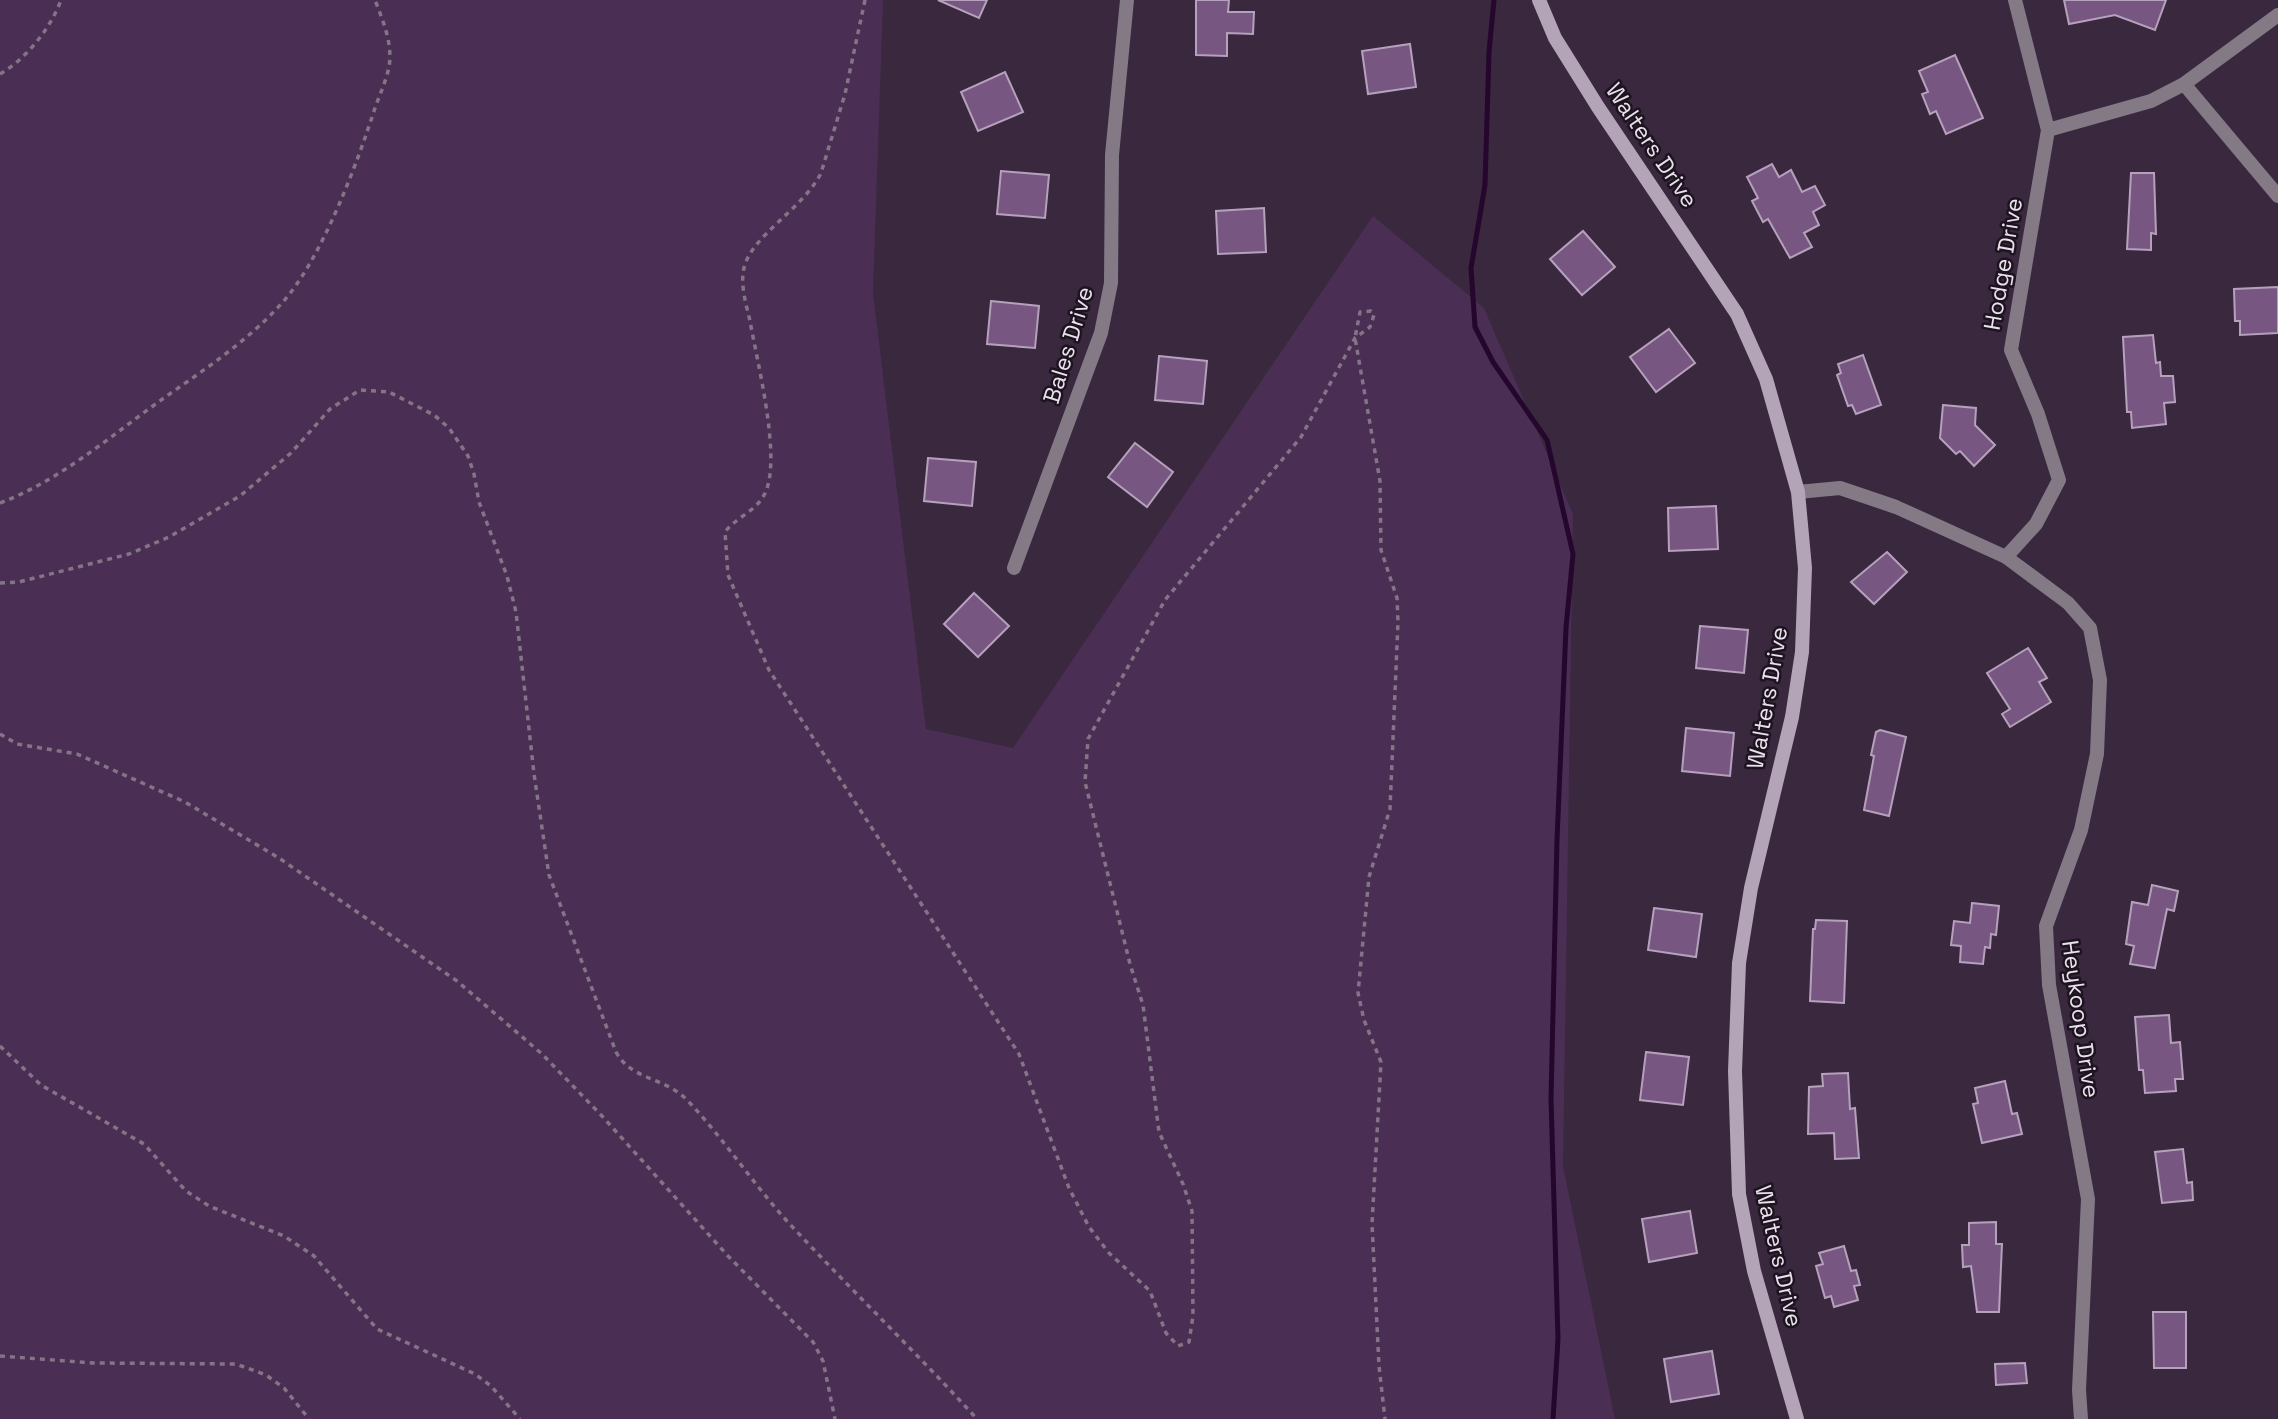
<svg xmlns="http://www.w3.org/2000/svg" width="2278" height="1419" font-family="'Space Grotesk',sans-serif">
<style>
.green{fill:#4b2e53}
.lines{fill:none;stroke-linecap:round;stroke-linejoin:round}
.stream{stroke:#25072d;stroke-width:5}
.building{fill:#775681;stroke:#b6a1bc;stroke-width:2}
.path{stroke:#837587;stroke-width:3.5;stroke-dasharray:5 5;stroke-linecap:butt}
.street{stroke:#837a86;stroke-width:14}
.secondary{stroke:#b3a4b7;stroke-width:14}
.labels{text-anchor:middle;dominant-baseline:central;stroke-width:5;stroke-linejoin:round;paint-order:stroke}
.street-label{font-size:23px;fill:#ebe0ee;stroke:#1c141e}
</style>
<rect width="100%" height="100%" fill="#39283e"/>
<path class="green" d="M0 0H883L873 293 926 729 1013 748 1373 216 1484 308 1573 514 1563 1166 1615 1419H0Z"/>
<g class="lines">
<path class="stream" d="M1494 0 1489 52 1485 185 1471 268 1475 327 1493 362 1547 440 1573 554 1566 628 1557 840 1551 1099 1558 1339 1553 1419"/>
</g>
<g class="building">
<path d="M938 0H987L979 18Z"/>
<path d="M1196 0H1229L1228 12H1254L1253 34 1227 33V56L1196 55Z"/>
<path d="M2064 0H2166L2155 30 2115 15 2069 24Z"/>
<path d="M1410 44 1416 87 1368 94 1362 51Z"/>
<path d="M1955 55 1983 118 1946 134 1936 111 1930 114 1922 94 1928 92 1919 71Z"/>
<path d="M1005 72 1023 112 978 131 961 92Z"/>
<path d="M1772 164 1779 177 1791 170 1802 192 1815 186 1825 205 1813 212 1819 225 1804 233 1812 247 1790 258 1768 219 1763 222 1752 201 1758 198 1747 177Z"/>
<path d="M1001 171 1049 175 1045 218 997 214Z"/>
<path d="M2131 173H2154L2156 234 2151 233V250L2127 249Z"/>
<path d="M1264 208 1266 252 1218 254 1216 211Z"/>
<path d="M1583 231 1615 267 1582 295 1550 259Z"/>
<path d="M2278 287V333L2240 335V321H2235L2234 289Z"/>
<path d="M991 301 1039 306 1035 348 987 344Z"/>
<path d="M1669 329 1695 363 1656 392 1630 357Z"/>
<path d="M2153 335 2156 363 2160 362 2161 376H2173L2175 402 2164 403 2166 424 2132 428 2131 412H2127L2123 337Z"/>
<path d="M1863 355 1881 405 1856 414 1852 405 1848 406 1837 375 1841 373 1838 364Z"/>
<path d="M1159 356 1207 361 1203 404 1155 400Z"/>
<path d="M1943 405 1976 408 1975 425 1995 445 1974 466 1960 451 1956 454 1940 438Z"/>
<path d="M1135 443 1173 472 1147 507 1108 477Z"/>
<path d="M928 458 976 462 972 506 924 501Z"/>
<path d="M1716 506 1718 549 1669 551 1668 508Z"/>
<path d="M1887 552 1907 572 1874 604 1851 582Z"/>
<path d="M974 593 1009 626 978 657 944 624Z"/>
<path d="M1700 626 1748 630 1744 673 1696 668Z"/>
<path d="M2028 648 2047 678 2039 682 2051 702 2010 727 2002 714 2010 709 1987 673Z"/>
<path d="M1686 728 1734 733 1730 776 1682 771Z"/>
<path d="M1880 730 1906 737 1889 816 1864 810 1874 756 1871 755 1876 732Z"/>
<path d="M2152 885 2178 891 2174 911 2167 909 2155 968 2130 964 2134 946 2126 944 2132 902 2148 905Z"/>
<path d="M1972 903 1999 906 1996 935 1991 934 1990 948 1985 947 1983 964 1960 962 1961 946 1951 945 1954 921 1970 923Z"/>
<path d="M1654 908 1702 914 1696 957 1648 950Z"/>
<path d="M1816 920 1847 921 1844 1003 1810 1001 1813 929H1815Z"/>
<path d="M2169 1015 2171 1043 2180 1042 2183 1079H2175L2176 1091 2145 1093 2143 1070H2139L2135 1017Z"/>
<path d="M1646 1052 1689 1057 1683 1105 1640 1100Z"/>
<path d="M1848 1073 1850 1109 1855 1108 1859 1158 1835 1159 1834 1133 1808 1134 1809 1087 1823 1086 1822 1074Z"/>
<path d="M2005 1081 2012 1114 2017 1113 2022 1134 1982 1143 1973 1104 1978 1103 1975 1088Z"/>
<path d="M2183 1149 2187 1183 2192 1182 2193 1200 2162 1203 2155 1152Z"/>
<path d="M1690 1211 1697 1253 1649 1262 1642 1219Z"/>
<path d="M1996 1222V1244H2002L1999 1312H1977L1971 1266 1963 1267 1962 1245H1969V1223Z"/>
<path d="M1844 1246 1851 1271 1856 1270 1860 1285 1854 1286 1858 1300 1834 1307 1831 1296 1825 1298 1816 1266 1823 1264 1819 1253Z"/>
<path d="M2153 1312H2186V1368H2154Z"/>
<path d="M1712 1351 1719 1394 1671 1402 1664 1359Z"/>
<path d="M2025 1363 2027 1383 1996 1385 1995 1364Z"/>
</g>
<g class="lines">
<g class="path">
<path d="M865 0 845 94 821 173C804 208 751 236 744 268 740 284 746 304 750 321 757 361 781 455 766 491 758 511 737 516 725 532L728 575 769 670 1019 1054 1069 1188 1089 1227 1109 1253 1150 1291 1166 1333 1178 1346 1189 1342 1193 1316 1192 1211 1183 1184 1159 1132 1143 1005 1130 964 1085 782 1088 739 1165 600 1301 437 1355 338 1370 327 1374 315 1371 311 1360 312 1355 338 1380 481 1381 550 1397 598 1398 622 1390 809 1369 877 1358 993 1364 1020 1381 1062 1372 1224 1379 1366 1385 1419"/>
<path d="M0 74C26 59 51 28 61 0"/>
<path d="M0 503C58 481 106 440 157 403 199 373 246 343 281 304 321 261 357 164 375 108 380 94 386 81 389 67 393 44 383 21 375 0"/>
<path d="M0 583 19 582 129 554 169 537 240 496 291 453 330 409 360 390 389 392 434 415 449 428 468 456 474 474 479 502 507 576 516 612 534 774 549 875 616 1052C632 1081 664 1076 688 1101 723 1138 752 1182 786 1220 848 1287 915 1351 977 1419"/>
<path d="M0 734 17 744 77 754 185 802 279 858 457 981 542 1054 602 1116 728 1256 813 1342 823 1361 835 1419"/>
<path d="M0 1046 41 1085 144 1144 186 1191 209 1206 284 1236 314 1256 377 1329 475 1374 491 1386 520 1419"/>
<path d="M0 1356 93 1363 236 1364 266 1375 284 1388 309 1419"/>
</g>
<g class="street">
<path d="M2184 84 2278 196"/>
<path d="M2048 130 2151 101 2184 84 2278 15"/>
<path d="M1798 492 1840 488 1896 507 2006 557 2068 603 2090 628 2100 680 2097 754 2081 830 2046 926 2049 985 2088 1199 2079 1390 2081 1419"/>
<path d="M2006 557 2036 524 2059 480 2038 414 2011 350 2048 130 2015 0"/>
<path d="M1014 568 1101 333 1111 283 1112 155 1127 0"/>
</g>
<path class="secondary" d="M1539 0 1555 38 1598 107 1737 314 1766 379 1798 492 1805 568 1802 652 1792 717 1751 888 1739 963 1735 1071 1739 1194 1754 1271 1797 1419"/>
</g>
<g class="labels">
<g class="street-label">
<text transform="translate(1652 145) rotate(56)">Walters Drive</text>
<text transform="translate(2003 264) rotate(-80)">Hodge Drive</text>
<text transform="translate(1068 345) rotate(-73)">Bales Drive</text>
<text transform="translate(1767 698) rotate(-80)">Walters Drive</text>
<text transform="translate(2081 1019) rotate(82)">Heykoop Drive</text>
<text transform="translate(1779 1256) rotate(77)">Walters Drive</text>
</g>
</g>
</svg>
